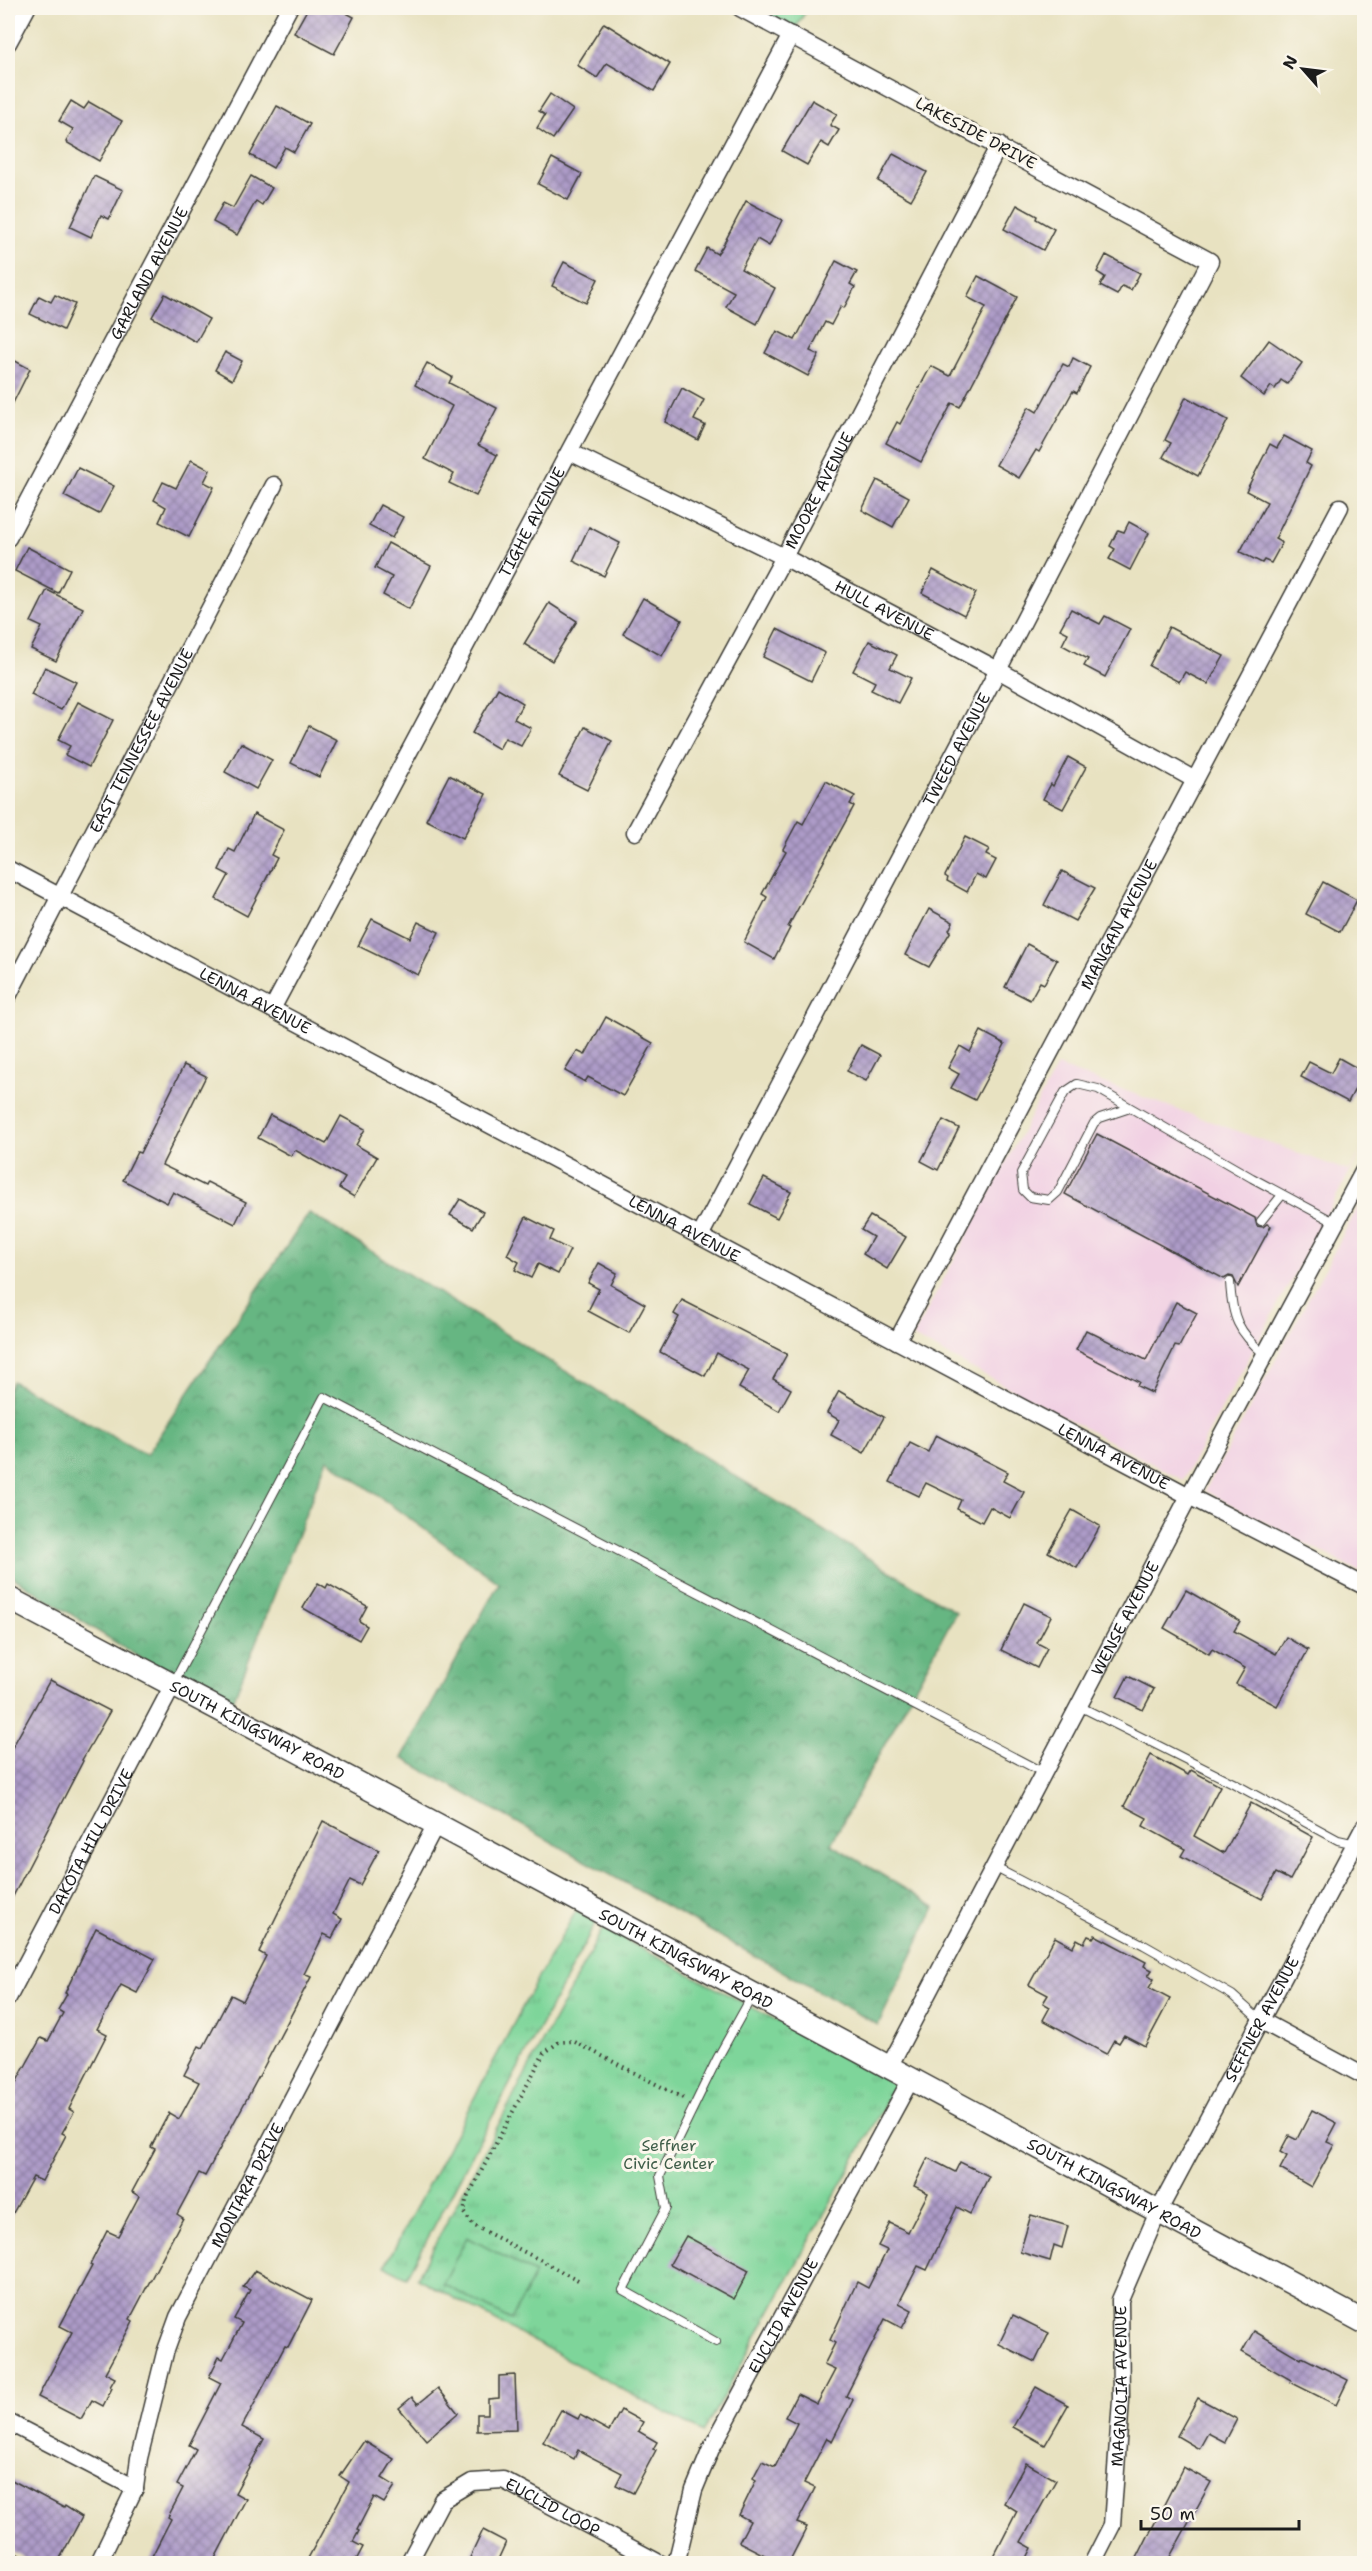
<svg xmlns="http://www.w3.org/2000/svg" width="1372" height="2571" font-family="'Shantell Sans',sans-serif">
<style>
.built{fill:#f1d0e3}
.forest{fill:url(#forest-crowns);stroke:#41694f;stroke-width:1.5}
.park{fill:url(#park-tufts);stroke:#4d785b;stroke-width:1.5}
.pitch{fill:#7ed59a;stroke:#4d785b;stroke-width:1.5}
.building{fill:url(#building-cross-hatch)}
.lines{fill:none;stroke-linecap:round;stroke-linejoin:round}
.lane-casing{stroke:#3b3a35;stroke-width:10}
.street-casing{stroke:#3b3a35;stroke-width:19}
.secondary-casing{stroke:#3b3a35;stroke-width:25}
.path{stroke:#3b3a35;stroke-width:4;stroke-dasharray:1.5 4.5;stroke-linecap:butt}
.lane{stroke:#fff;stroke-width:8}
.street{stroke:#fff;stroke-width:16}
.secondary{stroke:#fff;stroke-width:22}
.labels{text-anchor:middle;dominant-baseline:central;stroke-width:6;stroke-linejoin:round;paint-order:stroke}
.street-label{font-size:16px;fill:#1c1c1c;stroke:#fbf7ec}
.park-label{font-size:16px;fill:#3e5d48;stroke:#fbf7ec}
</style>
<defs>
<pattern id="forest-crowns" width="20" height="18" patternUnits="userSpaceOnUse" patternTransform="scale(1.5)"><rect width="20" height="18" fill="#66b682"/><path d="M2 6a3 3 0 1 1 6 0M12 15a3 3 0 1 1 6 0" fill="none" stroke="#53936a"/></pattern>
<pattern id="park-tufts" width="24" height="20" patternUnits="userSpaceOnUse" patternTransform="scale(1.5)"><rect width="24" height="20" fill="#7ed59a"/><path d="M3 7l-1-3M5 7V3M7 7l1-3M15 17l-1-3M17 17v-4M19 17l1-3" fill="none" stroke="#6cb684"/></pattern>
<pattern id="building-cross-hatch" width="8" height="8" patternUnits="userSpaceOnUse" patternTransform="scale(1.5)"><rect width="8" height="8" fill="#ad9bc8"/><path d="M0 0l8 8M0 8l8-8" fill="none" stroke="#8c7ea2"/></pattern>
</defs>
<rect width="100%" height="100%" fill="#fbf7ec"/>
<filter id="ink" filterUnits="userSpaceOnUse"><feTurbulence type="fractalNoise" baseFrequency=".0167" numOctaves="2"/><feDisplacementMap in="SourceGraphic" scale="12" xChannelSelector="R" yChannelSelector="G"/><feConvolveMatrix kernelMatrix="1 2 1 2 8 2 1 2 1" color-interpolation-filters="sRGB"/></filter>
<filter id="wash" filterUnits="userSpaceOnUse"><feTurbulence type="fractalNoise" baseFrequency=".008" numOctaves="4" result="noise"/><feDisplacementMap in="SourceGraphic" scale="24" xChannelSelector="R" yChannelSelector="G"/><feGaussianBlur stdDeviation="1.35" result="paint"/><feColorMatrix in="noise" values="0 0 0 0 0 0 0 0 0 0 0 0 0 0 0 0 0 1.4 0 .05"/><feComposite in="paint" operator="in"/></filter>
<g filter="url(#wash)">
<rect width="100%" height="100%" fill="#e8e2c1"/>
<g class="built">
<path d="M1057 1066 1348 1171 1362 1149 1183 1480 913 1337Z"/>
<path d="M1364 1196V1574L1205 1491Z"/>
</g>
<path class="forest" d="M309 1213 956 1612 831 1844 935 1907 878 2025 402 1758 499 1583 327 1459 228 1714 8 1574V1391L12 1381 146 1455Z"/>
<g class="park">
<path d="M753 8H808L791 35Z"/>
<path d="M576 1911 596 1922 407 2277 385 2266 540 1974Z"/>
<path d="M603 1928 896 2084 703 2433 417 2278Z"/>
</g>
<path class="pitch" d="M467 2237 535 2273 511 2320 443 2284Z"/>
<g id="blocks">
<g class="building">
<path d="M308 8H337L354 17 334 54 294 33Z"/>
<path d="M604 23 670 64 654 91 607 63 597 78 577 65Z"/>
<path d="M550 94 573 110 553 139 537 128 545 115 539 111Z"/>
<path d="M812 100 837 114 830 125 839 130 829 147 821 142 807 165 782 151Z"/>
<path d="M71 101 84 109 89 102 122 121 99 161 66 142 73 129 59 121Z"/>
<path d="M277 106 310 124 294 152 285 147 273 168 250 155Z"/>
<path d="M893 154 927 172 911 200 878 181Z"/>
<path d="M552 158 582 174 568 200 538 184Z"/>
<path d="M94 176 123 190 109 219 101 215 91 237 70 227Z"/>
<path d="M251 176 272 188 262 205 256 201 237 235 213 222 223 203 233 208Z"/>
<path d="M746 201 782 220 769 246 757 239 741 269 775 288 757 324 726 307 734 292 695 271 707 248 717 254 722 247Z"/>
<path d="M1017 205 1037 216 1036 219 1054 229 1043 250 1004 229Z"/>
<path d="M1106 255 1140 273 1131 290 1122 286 1117 295 1100 286 1105 277 1097 272Z"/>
<path d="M836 261 857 272 850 284 855 287 844 308 841 306 831 325 825 322 810 351 819 355 808 376 765 353 777 331 795 340Z"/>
<path d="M564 262 598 279 586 303 552 286Z"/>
<path d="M978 276 1017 297 960 407 952 403 921 462 886 443 897 422 900 424 931 366 950 376 986 307 967 297Z"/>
<path d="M165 294 209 319 196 342 152 317Z"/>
<path d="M55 295 75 304 63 330 30 314 39 296 51 302Z"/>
<path d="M1269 340 1302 363 1287 384 1281 380 1275 389 1271 386 1264 396 1241 378Z"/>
<path d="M225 352 242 361 232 380 215 370Z"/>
<path d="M8 357 30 369 8 413Z"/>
<path d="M1073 358 1090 367 1077 393 1073 391 1039 452 1036 450 1019 478 996 465 1029 407 1037 412 1063 364 1069 367Z"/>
<path d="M427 363 452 377 449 383 497 408 478 445 497 455 476 496 449 483 454 474 425 459 452 406 415 385Z"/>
<path d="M682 388 704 400 694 420 705 425 698 440 665 422Z"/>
<path d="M1186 397 1228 420 1198 476 1163 457 1171 443 1165 440Z"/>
<path d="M1284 436 1312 451 1306 463 1311 466 1275 539 1282 543 1271 563 1264 560 1262 563 1240 552 1267 502 1246 491 1270 444 1277 448Z"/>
<path d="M191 460 210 470 204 482 214 487 189 537 159 522 166 507 154 500 163 482 176 488Z"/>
<path d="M78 468 114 486 99 514 64 496Z"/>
<path d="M877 480 909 497 893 527 862 510Z"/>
<path d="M380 505 403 517 392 538 369 526Z"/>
<path d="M1129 522 1149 533 1130 570 1109 559 1115 549 1110 546 1118 530 1124 532Z"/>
<path d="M589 527 620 543 604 576 573 561Z"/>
<path d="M388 543 431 566 409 609 383 595 392 577 375 568Z"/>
<path d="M27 547 70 569 58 593 15 571Z"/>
<path d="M933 570 976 593 964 615 922 593Z"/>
<path d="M47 590 83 608 56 661 31 649 42 627 31 622Z"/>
<path d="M643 598 682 620 662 656 623 634Z"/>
<path d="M549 603 577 621 552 661 524 644Z"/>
<path d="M1071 609 1100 624 1105 616 1130 629 1105 677 1084 666 1088 659 1062 645 1068 633 1060 629Z"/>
<path d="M1169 627 1224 656 1208 684 1185 672 1179 682 1149 666Z"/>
<path d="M777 629 825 653 811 681 763 657Z"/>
<path d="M869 641 897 655 890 668 911 678 898 703 871 690 875 682 853 671Z"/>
<path d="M45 667 76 682 61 710 31 695Z"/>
<path d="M498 688 523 703 514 719 531 728 521 746 505 738 499 749 472 733Z"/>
<path d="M78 702 113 720 89 767 65 755 70 746 58 740Z"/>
<path d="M309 726 337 740 319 777 291 763Z"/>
<path d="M585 727 612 741 587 790 559 776Z"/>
<path d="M241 743 272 760 256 789 225 772Z"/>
<path d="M1068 757 1086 767 1063 809 1043 799 1051 784 1053 786Z"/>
<path d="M449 775 486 794 463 838 426 820Z"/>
<path d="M826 781 855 796 850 804 854 806 788 927 790 928 774 959 744 942 767 897 762 894 786 851 783 849 798 821 803 824Z"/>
<path d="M254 814 284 830 271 855 277 858 247 916 216 899 229 875 219 870 229 849 235 852Z"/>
<path d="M965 837 989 849 986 855 996 860 986 879 976 874 967 892 947 881 948 878 945 876Z"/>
<path d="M1062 871 1095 888 1075 921 1044 905Z"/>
<path d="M1323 882 1357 900 1340 932 1306 914Z"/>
<path d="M929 909 953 922 949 930 951 931 929 967 905 955Z"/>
<path d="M372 919 410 938 418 922 439 932 418 975 358 946Z"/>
<path d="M1027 944 1057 960 1044 984 1040 982 1030 1000 1005 987Z"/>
<path d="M606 1017 653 1043 623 1096 588 1077 585 1082 565 1071 577 1051 585 1055Z"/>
<path d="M981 1031 1005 1044 975 1100 951 1088 959 1074 948 1068 960 1046 970 1052Z"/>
<path d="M861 1045 880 1055 866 1081 847 1071Z"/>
<path d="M1339 1058 1364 1072 1348 1102 1301 1077 1309 1062 1331 1073Z"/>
<path d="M184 1065 206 1076 162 1165 205 1186 207 1182 246 1202 235 1224 173 1192 167 1203 123 1180 137 1152 140 1153Z"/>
<path d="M270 1115 326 1144 341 1116 365 1129 356 1145 377 1157 354 1197 339 1188 345 1178 295 1150 291 1156 258 1138Z"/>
<path d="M943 1120 959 1128 938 1170 921 1161Z"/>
<path d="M1097 1134 1255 1218 1257 1226 1263 1227 1267 1224 1271 1226 1238 1287 1233 1277 1229 1276 1224 1279 1065 1194Z"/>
<path d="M764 1178 791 1192 777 1218 750 1204Z"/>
<path d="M460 1199 483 1212 473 1228 450 1215Z"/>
<path d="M870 1216 906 1237 887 1269 863 1254 873 1237 861 1230Z"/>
<path d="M526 1217 554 1231 550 1240 570 1250 558 1274 538 1264 531 1278 515 1270 519 1262 507 1255Z"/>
<path d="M599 1263 617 1273 611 1285 645 1304 629 1333 588 1311 599 1289 588 1283Z"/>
<path d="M682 1300 787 1354 773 1379 791 1389 779 1411 739 1388 749 1370 717 1353 705 1376 660 1352 679 1317 674 1314Z"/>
<path d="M1176 1302 1197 1313 1179 1347 1175 1346 1152 1393 1137 1386 1139 1382 1076 1350 1086 1330 1146 1360Z"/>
<path d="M839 1391 884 1417 864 1453 831 1435 839 1420 827 1413Z"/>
<path d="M936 1435 1008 1472 1003 1481 1024 1492 1010 1518 990 1507 982 1522 957 1509 961 1500 926 1483 919 1496 890 1482 910 1443 928 1452Z"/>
<path d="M1072 1510 1100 1526 1077 1568 1048 1552Z"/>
<path d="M318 1583 326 1588 328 1584 367 1606 359 1621 367 1626 359 1640 303 1608Z"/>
<path d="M1186 1590 1240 1621 1234 1631 1276 1654 1286 1637 1308 1650 1277 1706 1236 1684 1245 1668 1212 1649 1209 1654 1164 1628Z"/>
<path d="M1024 1603 1051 1616 1037 1643 1047 1648 1037 1668 1001 1650Z"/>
<path d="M1128 1676 1154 1689 1143 1710 1117 1697Z"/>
<path d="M50 1680 110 1711 82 1760 83 1761 8 1906V1755Z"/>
<path d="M1151 1755 1188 1775 1191 1770 1220 1786 1194 1836 1224 1853 1251 1803 1313 1837 1290 1880 1276 1873 1262 1899 1181 1856 1185 1849 1143 1826 1147 1818 1124 1806Z"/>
<path d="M323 1821 379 1850 360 1885 350 1880 333 1914 342 1919 332 1938 324 1934 304 1974 311 1977 258 2078 205 2176 199 2173 177 2214 183 2218 130 2319 133 2321 105 2373 115 2378 110 2387 112 2388 103 2406 92 2400 81 2419 38 2397 72 2332 60 2326 92 2266 90 2265 107 2231 118 2236 139 2196 132 2192 155 2149 151 2147 169 2113 179 2119 199 2082 184 2075 199 2046 203 2048 231 1995 243 2001 266 1956 259 1952Z"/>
<path d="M96 1928 155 1959 137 1993 121 1985 97 2029 107 2034 69 2109 74 2112 62 2133 66 2135 42 2181 33 2177 8 2222V2097L41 2038 48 2041 63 2013 58 2010 67 1994 65 1993Z"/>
<path d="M1095 1935 1146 1962 1144 1966 1152 1970 1148 1976 1154 1979 1149 1988 1170 1999 1145 2046 1124 2035 1119 2043 1114 2040 1106 2054 1043 2020 1050 2007 1043 2003 1048 1995 1029 1985 1055 1937 1073 1947 1077 1939 1084 1943 1088 1936 1093 1938Z"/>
<path d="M1312 2110 1337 2123 1327 2142 1334 2145 1311 2187 1280 2169 1287 2156 1280 2152 1289 2135 1297 2139Z"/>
<path d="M928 2158 955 2172 960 2162 989 2176 970 2214 957 2207 927 2270 918 2266 899 2303 912 2310 902 2328 885 2319 846 2396 853 2400 832 2441 827 2438 804 2483 815 2488 797 2523 807 2527 788 2564H782L739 2542 750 2521 739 2515 756 2480 753 2478 762 2461 775 2467 797 2423 785 2417 797 2394 817 2404 835 2370 824 2365 835 2343 830 2340 857 2282 868 2288 887 2250 878 2246 890 2223 908 2232 928 2193 914 2186Z"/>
<path d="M1031 2215 1068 2226 1062 2248 1054 2245 1050 2261 1020 2252Z"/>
<path d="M686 2236 749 2270 734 2299 670 2264Z"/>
<path d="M255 2270 312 2300 288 2347 285 2346 242 2427 264 2439 235 2493 246 2499 212 2564H148L171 2519 168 2517 183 2488 177 2485 196 2449 189 2445 221 2383 209 2377 219 2357 223 2359 242 2323 234 2319 250 2290 243 2287Z"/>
<path d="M1013 2315 1049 2333 1035 2362 999 2344Z"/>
<path d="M1254 2331 1301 2359 1302 2357 1348 2380 1336 2405 1290 2382 1291 2380 1242 2352Z"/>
<path d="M515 2375 517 2430 477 2431V2414H488V2399L499 2398V2376Z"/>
<path d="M1036 2387 1068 2405 1045 2445 1013 2427Z"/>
<path d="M438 2388 458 2413 426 2440 399 2408 412 2397 418 2404Z"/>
<path d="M1198 2398 1237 2419 1225 2442 1208 2433 1199 2449 1177 2436Z"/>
<path d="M561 2410 578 2419 580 2415 609 2431 621 2410 643 2422 638 2431 657 2442 653 2449 656 2450 633 2493 616 2485 622 2473 578 2450 574 2459 543 2442Z"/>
<path d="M364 2441 394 2459 382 2478 395 2486 384 2503 374 2497 357 2530 359 2531 353 2542 363 2547 354 2564H305L349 2482 340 2476Z"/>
<path d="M1026 2463 1056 2480 1021 2542 1032 2548 1024 2564H990L1017 2511 1004 2503Z"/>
<path d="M1183 2467 1211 2482 1166 2564H1134Z"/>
<path d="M8 2478 64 2508 65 2506 82 2517 57 2564H36L8 2549Z"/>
<path d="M483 2530 506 2542 496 2564H467Z"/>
</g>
</g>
</g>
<g filter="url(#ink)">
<use href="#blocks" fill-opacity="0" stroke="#3b3a35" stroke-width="1.5"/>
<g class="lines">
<g class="lane-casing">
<g id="lane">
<path d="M1130 1108 1100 1118 1094 1123 1058 1192 1049 1200 1030 1197 1023 1190 1021 1173 1065 1092 1077 1084 1098 1089 1252 1178 1336 1223"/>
<path d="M1261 1221 1282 1195"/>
<path d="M1230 1282C1232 1318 1238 1332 1265 1355"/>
<path d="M173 1684 324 1397 1044 1773"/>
<path d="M1079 1706 1233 1783 1338 1840 1356 1844"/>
<path d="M994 1867 1144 1945 1232 1995 1260 2020"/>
<path d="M716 2342 623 2290 666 2208 660 2176 717 2059 752 1996"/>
<path d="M1362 2564 1364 2559"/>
</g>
</g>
<g class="street-casing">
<g id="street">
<path d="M8 43 27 8"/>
<path id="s1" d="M570 452 784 557 998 670 1195 780"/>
<path id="s2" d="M8 538 289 8"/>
<path id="s3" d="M635 832 784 557 999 145"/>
<path id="s4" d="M8 869 1189 1496 1364 1586"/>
<path id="s5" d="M8 996 274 485"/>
<path id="s6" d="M272 1009 791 35"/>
<path id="s7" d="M700 1236 998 670 1210 261 740 8"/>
<path id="s8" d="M897 1341 1340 507"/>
<path id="s9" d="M8 1998 173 1685"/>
<path d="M1260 2020 1364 2076"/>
<path id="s10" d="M889 2067 1189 1496 1364 1170"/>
<path d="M8 2422 135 2488"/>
<path id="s11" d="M98 2564 135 2488 139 2458 165 2353 178 2317 436 1824"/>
<path id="s12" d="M408 2564 442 2500 472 2482 503 2480 661 2564"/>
<path id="s13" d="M676 2564 694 2490 711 2449 911 2079"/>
<path id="s14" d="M1092 2564 1112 2525 1121 2400 1120 2300 1158 2212 1364 1827"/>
</g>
</g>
<g class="secondary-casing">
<g id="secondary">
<path id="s15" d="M8 1598 436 1824 1364 2322"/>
</g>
</g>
<path class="path" d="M578 2280 473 2225 464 2213 466 2200 544 2053 559 2042 573 2041 683 2098"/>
<use href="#lane" class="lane"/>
<use href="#street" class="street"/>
<use href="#secondary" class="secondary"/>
</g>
</g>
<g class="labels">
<g class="street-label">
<text transform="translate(976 133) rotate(28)">LAKESIDE DRIVE</text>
<text stroke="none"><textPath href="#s2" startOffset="300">GARLAND AVENUE</textPath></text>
<text stroke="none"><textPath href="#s3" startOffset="388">MOORE AVENUE</textPath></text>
<text stroke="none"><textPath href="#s6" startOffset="552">TIGHE AVENUE</textPath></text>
<text stroke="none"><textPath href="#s1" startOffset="352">HULL AVENUE</textPath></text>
<text stroke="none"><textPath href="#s5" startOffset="288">EAST TENNESSEE AVENUE</textPath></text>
<text stroke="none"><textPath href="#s7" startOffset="550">TWEED AVENUE</textPath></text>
<text stroke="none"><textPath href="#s8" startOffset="472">MANGAN AVENUE</textPath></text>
<text stroke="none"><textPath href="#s4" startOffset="280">LENNA AVENUE</textPath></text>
<text stroke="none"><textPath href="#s4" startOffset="766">LENNA AVENUE</textPath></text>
<text stroke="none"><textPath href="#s4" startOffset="1252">LENNA AVENUE</textPath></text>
<text stroke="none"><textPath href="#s10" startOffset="507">WENSE AVENUE</textPath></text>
<text stroke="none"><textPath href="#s15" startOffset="282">SOUTH KINGSWAY ROAD</textPath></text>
<text stroke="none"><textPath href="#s9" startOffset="177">DAKOTA HILL DRIVE</textPath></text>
<text stroke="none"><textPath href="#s15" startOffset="768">SOUTH KINGSWAY ROAD</textPath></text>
<text stroke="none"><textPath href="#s14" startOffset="584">SEFFNER AVENUE</textPath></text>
<text stroke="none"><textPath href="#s11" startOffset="410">MONTARA DRIVE</textPath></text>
<text stroke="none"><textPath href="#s15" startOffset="1254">SOUTH KINGSWAY ROAD</textPath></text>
<text stroke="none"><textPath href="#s13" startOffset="272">EUCLID AVENUE</textPath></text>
<text stroke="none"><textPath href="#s14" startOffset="183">MAGNOLIA AVENUE</textPath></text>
<text stroke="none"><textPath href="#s12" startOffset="195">EUCLID LOOP</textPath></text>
</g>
<g class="park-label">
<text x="669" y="2145">Seffner<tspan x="669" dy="18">Civic Center</tspan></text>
</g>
</g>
<rect width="1372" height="2571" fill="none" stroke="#fbf7ec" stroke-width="30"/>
<g transform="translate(1303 69) rotate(298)" stroke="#fbf7ec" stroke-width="4.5" paint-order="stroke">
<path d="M0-4.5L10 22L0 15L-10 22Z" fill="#1c1c1c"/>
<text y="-9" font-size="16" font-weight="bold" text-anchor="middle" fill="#1c1c1c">N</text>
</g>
<path d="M1141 2520v9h158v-9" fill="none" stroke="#1c1c1c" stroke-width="3"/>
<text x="1150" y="2520" font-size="18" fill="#1c1c1c" stroke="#fbf7ec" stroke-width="4.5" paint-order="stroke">50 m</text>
</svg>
